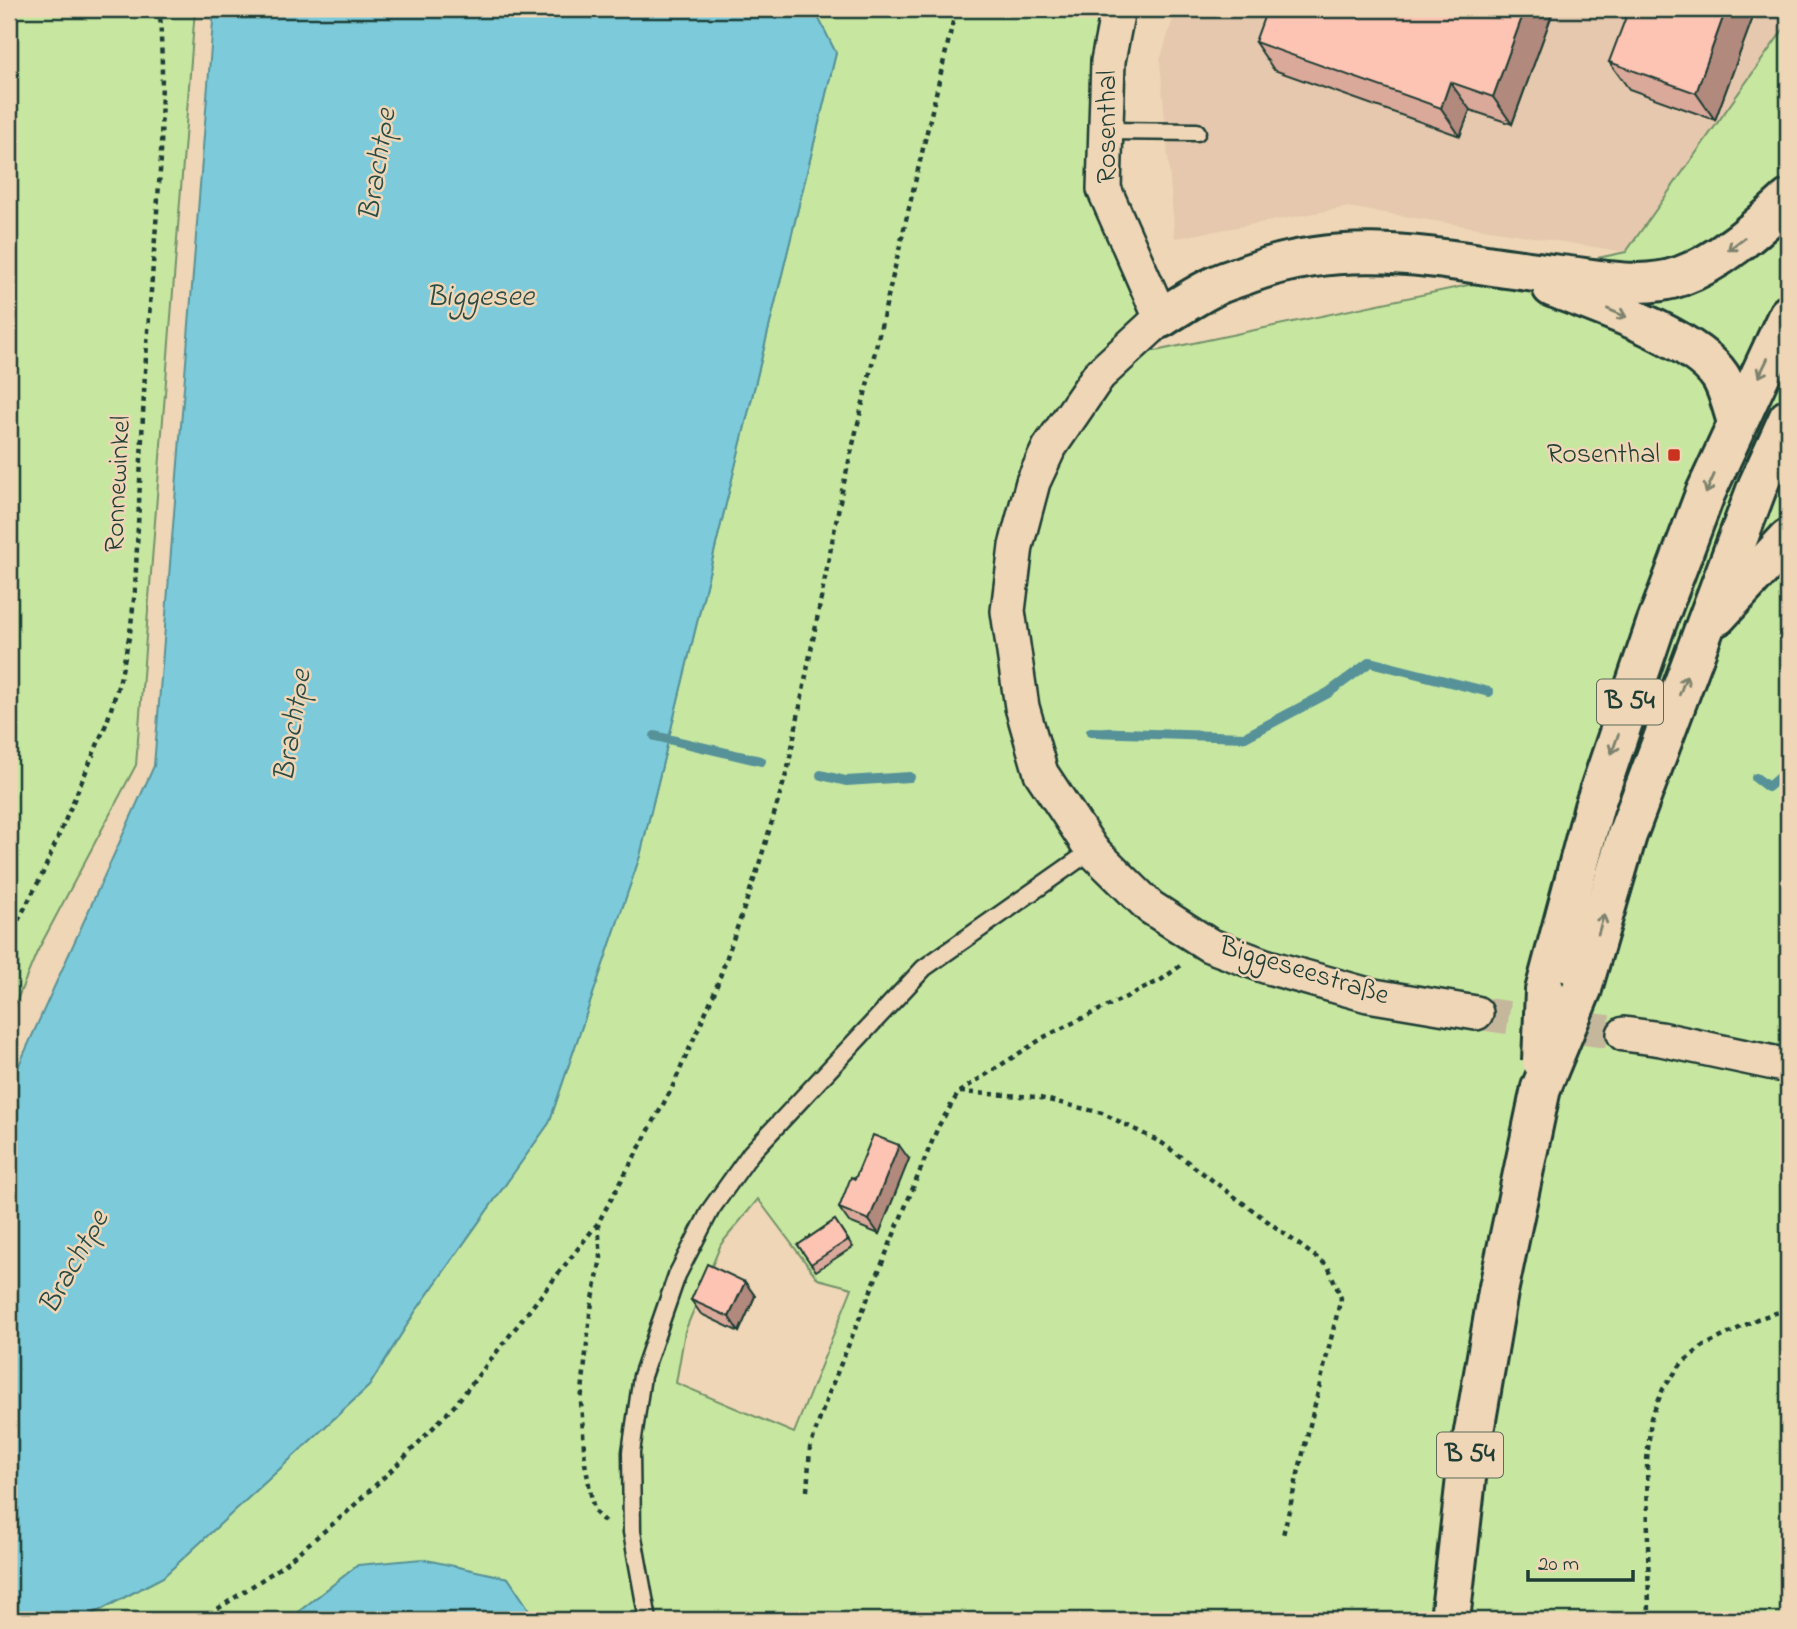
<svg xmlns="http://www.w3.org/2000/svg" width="1797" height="1629" font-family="'Indie Flower',sans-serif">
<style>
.built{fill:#e5c8ad}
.green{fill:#c7e7a0;stroke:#73926a;stroke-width:2;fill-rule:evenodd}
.water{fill:#7dcbda;stroke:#579298;stroke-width:2}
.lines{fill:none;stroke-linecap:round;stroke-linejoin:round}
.stream{stroke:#579298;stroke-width:10}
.street-tunnel{stroke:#c5b79c;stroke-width:33;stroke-dasharray:33 17;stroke-linecap:butt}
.lane-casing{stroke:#1f3d34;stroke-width:21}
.street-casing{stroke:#1f3d34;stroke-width:38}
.primary-casing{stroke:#1f3d34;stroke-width:44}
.path{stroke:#1f3d34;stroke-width:4.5;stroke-dasharray:5 5;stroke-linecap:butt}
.lane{stroke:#eed6b6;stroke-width:16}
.street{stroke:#eed6b6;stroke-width:33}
.primary{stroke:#eed6b6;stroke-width:38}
.primary-bridge-casing{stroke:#1f3d34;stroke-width:44;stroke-linecap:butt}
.primary-bridge{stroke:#eed6b6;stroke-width:38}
.wall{fill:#daa99a;stroke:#1f3d34;stroke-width:2}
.shaded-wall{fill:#b1897d;stroke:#1f3d34;stroke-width:2}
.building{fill:#fdc4b3;stroke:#1f3d34;stroke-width:2}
.oneway{stroke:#7c826e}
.poi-dot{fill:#c8321e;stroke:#eed6b6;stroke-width:2.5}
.labels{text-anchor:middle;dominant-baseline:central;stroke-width:5;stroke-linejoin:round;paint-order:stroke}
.shield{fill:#eed6b6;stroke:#5d6b5b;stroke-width:2}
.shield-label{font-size:26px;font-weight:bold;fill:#1f3d34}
.street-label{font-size:28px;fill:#1f3d34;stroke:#eed6b6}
.poi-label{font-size:28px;fill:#1f3d34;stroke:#eed6b6;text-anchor:end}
.water-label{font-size:30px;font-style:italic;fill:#284b45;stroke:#eed6b6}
</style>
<rect width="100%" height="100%" fill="#eed6b6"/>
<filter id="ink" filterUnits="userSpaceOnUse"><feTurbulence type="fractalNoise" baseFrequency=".0143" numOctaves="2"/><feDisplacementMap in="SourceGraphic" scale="14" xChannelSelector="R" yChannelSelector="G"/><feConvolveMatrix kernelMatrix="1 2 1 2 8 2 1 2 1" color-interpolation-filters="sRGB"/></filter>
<g filter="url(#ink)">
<path class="built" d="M1176 9H1788V23L1626 252 1348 207 1175 238 1160 61Z"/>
<g class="green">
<path d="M9 9H195L136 765 37 952 9 1019Z"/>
<path d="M814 9H1125L1118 127 1114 255 1155 351 1626 252 1788 23V1620H536L508 1578 358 1565 288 1620H82L163 1577 369 1386 415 1312 549 1123 640 856 836 53ZM758 1199 818 1279 852 1288 794 1433 676 1383 685 1331 721 1244Z"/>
</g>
<g class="water">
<path d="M214 9H814L836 53 640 856 549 1123 415 1312 369 1386 163 1577 81 1620H9V1087L154 766Z"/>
<path d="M422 1559 508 1578 536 1620H288L358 1565Z"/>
</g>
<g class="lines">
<g class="stream">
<path d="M1091 732 1245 737 1328 693 1370 662 1489 692"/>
<path d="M655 736 761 761"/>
<path d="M821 775 846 781 910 777"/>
<path d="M1756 778 1768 787 1788 770"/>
</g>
<path class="street-tunnel" d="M1476 1013 1624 1034"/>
<g class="lane-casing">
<g id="lane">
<path d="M1106 131 1197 132"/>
<path d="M648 1620 632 1532 631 1452 642 1376 677 1275 711 1209 751 1153 924 968 1092 850"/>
</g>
</g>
<g class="street-casing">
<g id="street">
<path d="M1118 9 1108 61 1104 189 1161 318 1099 375 1049 448 1033 482 1016 546 1008 611 1022 707 1041 773 1092 850 1150 907 1209 945 1265 966 1368 995 1476 1013"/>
<path d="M1624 1034 1661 1039 1788 1066"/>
</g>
</g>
<g class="primary-casing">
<g id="primary">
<path d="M1552 287C1596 304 1694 337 1720 376 1728 388 1732 407 1737 422"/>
<path d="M1161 318C1177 308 1193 297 1211 288 1223 281 1237 278 1250 273 1358 234 1451 263 1560 275 1599 279 1642 290 1681 276 1722 261 1756 229 1788 200"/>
<path d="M1717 616 1788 539"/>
<path d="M1582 989 1627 835 1758 485 1788 419"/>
<path d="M1545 991 1594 807 1655 627 1705 494 1788 315"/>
<path d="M1450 1620 1466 1478 1498 1292 1541 1088"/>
</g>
</g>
<g class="path">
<path d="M9 938 42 875 107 722 120 680 130 633 135 591 145 371 161 158 162 65 160 9"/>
<path d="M960 1092 1036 1097 1102 1113 1162 1143 1328 1266 1341 1298 1283 1535"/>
<path d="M598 1224 601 1258 590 1314 581 1402 585 1463 594 1511 605 1522"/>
<path d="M807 1491 810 1448 828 1395 938 1127 959 1092 1046 1036 1161 980 1180 966"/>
<path d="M201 1620 278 1569 345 1514 401 1461 455 1405 598 1223 671 1090 715 991 757 871 788 768 842 491 956 9"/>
<path d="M1649 1620 1647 1460 1651 1418 1663 1389 1682 1363 1702 1347 1757 1319 1788 1309"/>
</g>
<use href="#lane" class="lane"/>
<use href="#street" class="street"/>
<use href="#primary" class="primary"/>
<g class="primary-bridge-casing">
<g id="primary-bridge">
<path d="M1542 1061 1545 991"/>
<path d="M1541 1088 1582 989"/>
</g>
</g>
<use href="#primary-bridge" class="primary-bridge"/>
</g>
<g class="wall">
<path d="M1554 9 1512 124 1470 110 1460 136 1274 70 1255 42Z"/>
<path d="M1756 9 1715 120 1629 89 1609 62Z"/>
<path d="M909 1159 879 1234 849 1222 839 1208 855 1179Z"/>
<path d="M835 1220 853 1247 816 1271 798 1245Z"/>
<path d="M745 1282 755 1296 739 1332 701 1314 691 1300Z"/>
</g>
<g class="shaded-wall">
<path d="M1525 9H1554L1512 124 1493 97Z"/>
<path d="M1726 9H1756L1715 120 1696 93Z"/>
<path d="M1450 82 1470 110 1460 136 1441 108Z"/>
<path d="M899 1145 909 1159 879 1234 869 1220Z"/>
<path d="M745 1282 755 1296 739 1332 729 1317Z"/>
</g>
<g class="building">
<path d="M1267 9H1525L1493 97 1450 82 1441 108 1255 42Z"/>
<path d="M1629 9H1726L1696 93 1609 62Z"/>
<path d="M873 1135 899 1145 869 1220 839 1208 851 1177 855 1179Z"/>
<path d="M835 1220 848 1240 811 1264 798 1245Z"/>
<path d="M707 1264 745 1282 729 1317 691 1300Z"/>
</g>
<defs><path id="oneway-shaft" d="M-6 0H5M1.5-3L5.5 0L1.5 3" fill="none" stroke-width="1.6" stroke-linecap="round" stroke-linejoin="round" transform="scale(1.75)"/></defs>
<g class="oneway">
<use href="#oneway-shaft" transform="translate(1736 244) rotate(142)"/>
<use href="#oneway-shaft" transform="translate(1617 313) rotate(23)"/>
<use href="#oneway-shaft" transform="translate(1763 368) rotate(116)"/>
<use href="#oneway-shaft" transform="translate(1710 484) rotate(114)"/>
<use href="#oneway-shaft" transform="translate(1683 685) rotate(-70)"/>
<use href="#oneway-shaft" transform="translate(1615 744) rotate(109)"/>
<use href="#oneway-shaft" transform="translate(1601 924) rotate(-74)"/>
</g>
</g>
<rect class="poi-dot" x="1667" y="448" width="14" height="14" rx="3.5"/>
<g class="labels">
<g class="shield">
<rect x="1597" y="679.5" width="66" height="45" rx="5"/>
<rect x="1437" y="1432.5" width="66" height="45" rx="5"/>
</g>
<g class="shield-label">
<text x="1630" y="702">B 54</text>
<text x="1470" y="1455">B 54</text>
</g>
<g class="street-label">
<text transform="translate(1108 127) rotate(-90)">Rosenthal</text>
<text transform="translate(119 484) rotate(-87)">Ronnewinkel</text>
<text transform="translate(1304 972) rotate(17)">Biggeseestraße</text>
</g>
<g class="poi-label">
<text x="1660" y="455">Rosenthal</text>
</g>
<g class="water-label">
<text transform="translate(379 165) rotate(-81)">Brachtpe</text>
<text x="480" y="298">Biggesee</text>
<text transform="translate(294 726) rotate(-81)">Brachtpe</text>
<text transform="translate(75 1263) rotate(-61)">Brachtpe</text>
</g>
</g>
<rect width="1797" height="1629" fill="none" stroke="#eed6b6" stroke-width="35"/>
<rect x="18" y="18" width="1762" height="1594" fill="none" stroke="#1f3d34" stroke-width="2.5" filter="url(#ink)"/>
<path d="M1528 1570v10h105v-10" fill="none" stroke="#1f3d34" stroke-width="3.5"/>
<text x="1538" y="1570" font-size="21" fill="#1f3d34" stroke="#eed6b6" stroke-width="5" paint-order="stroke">20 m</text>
</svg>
